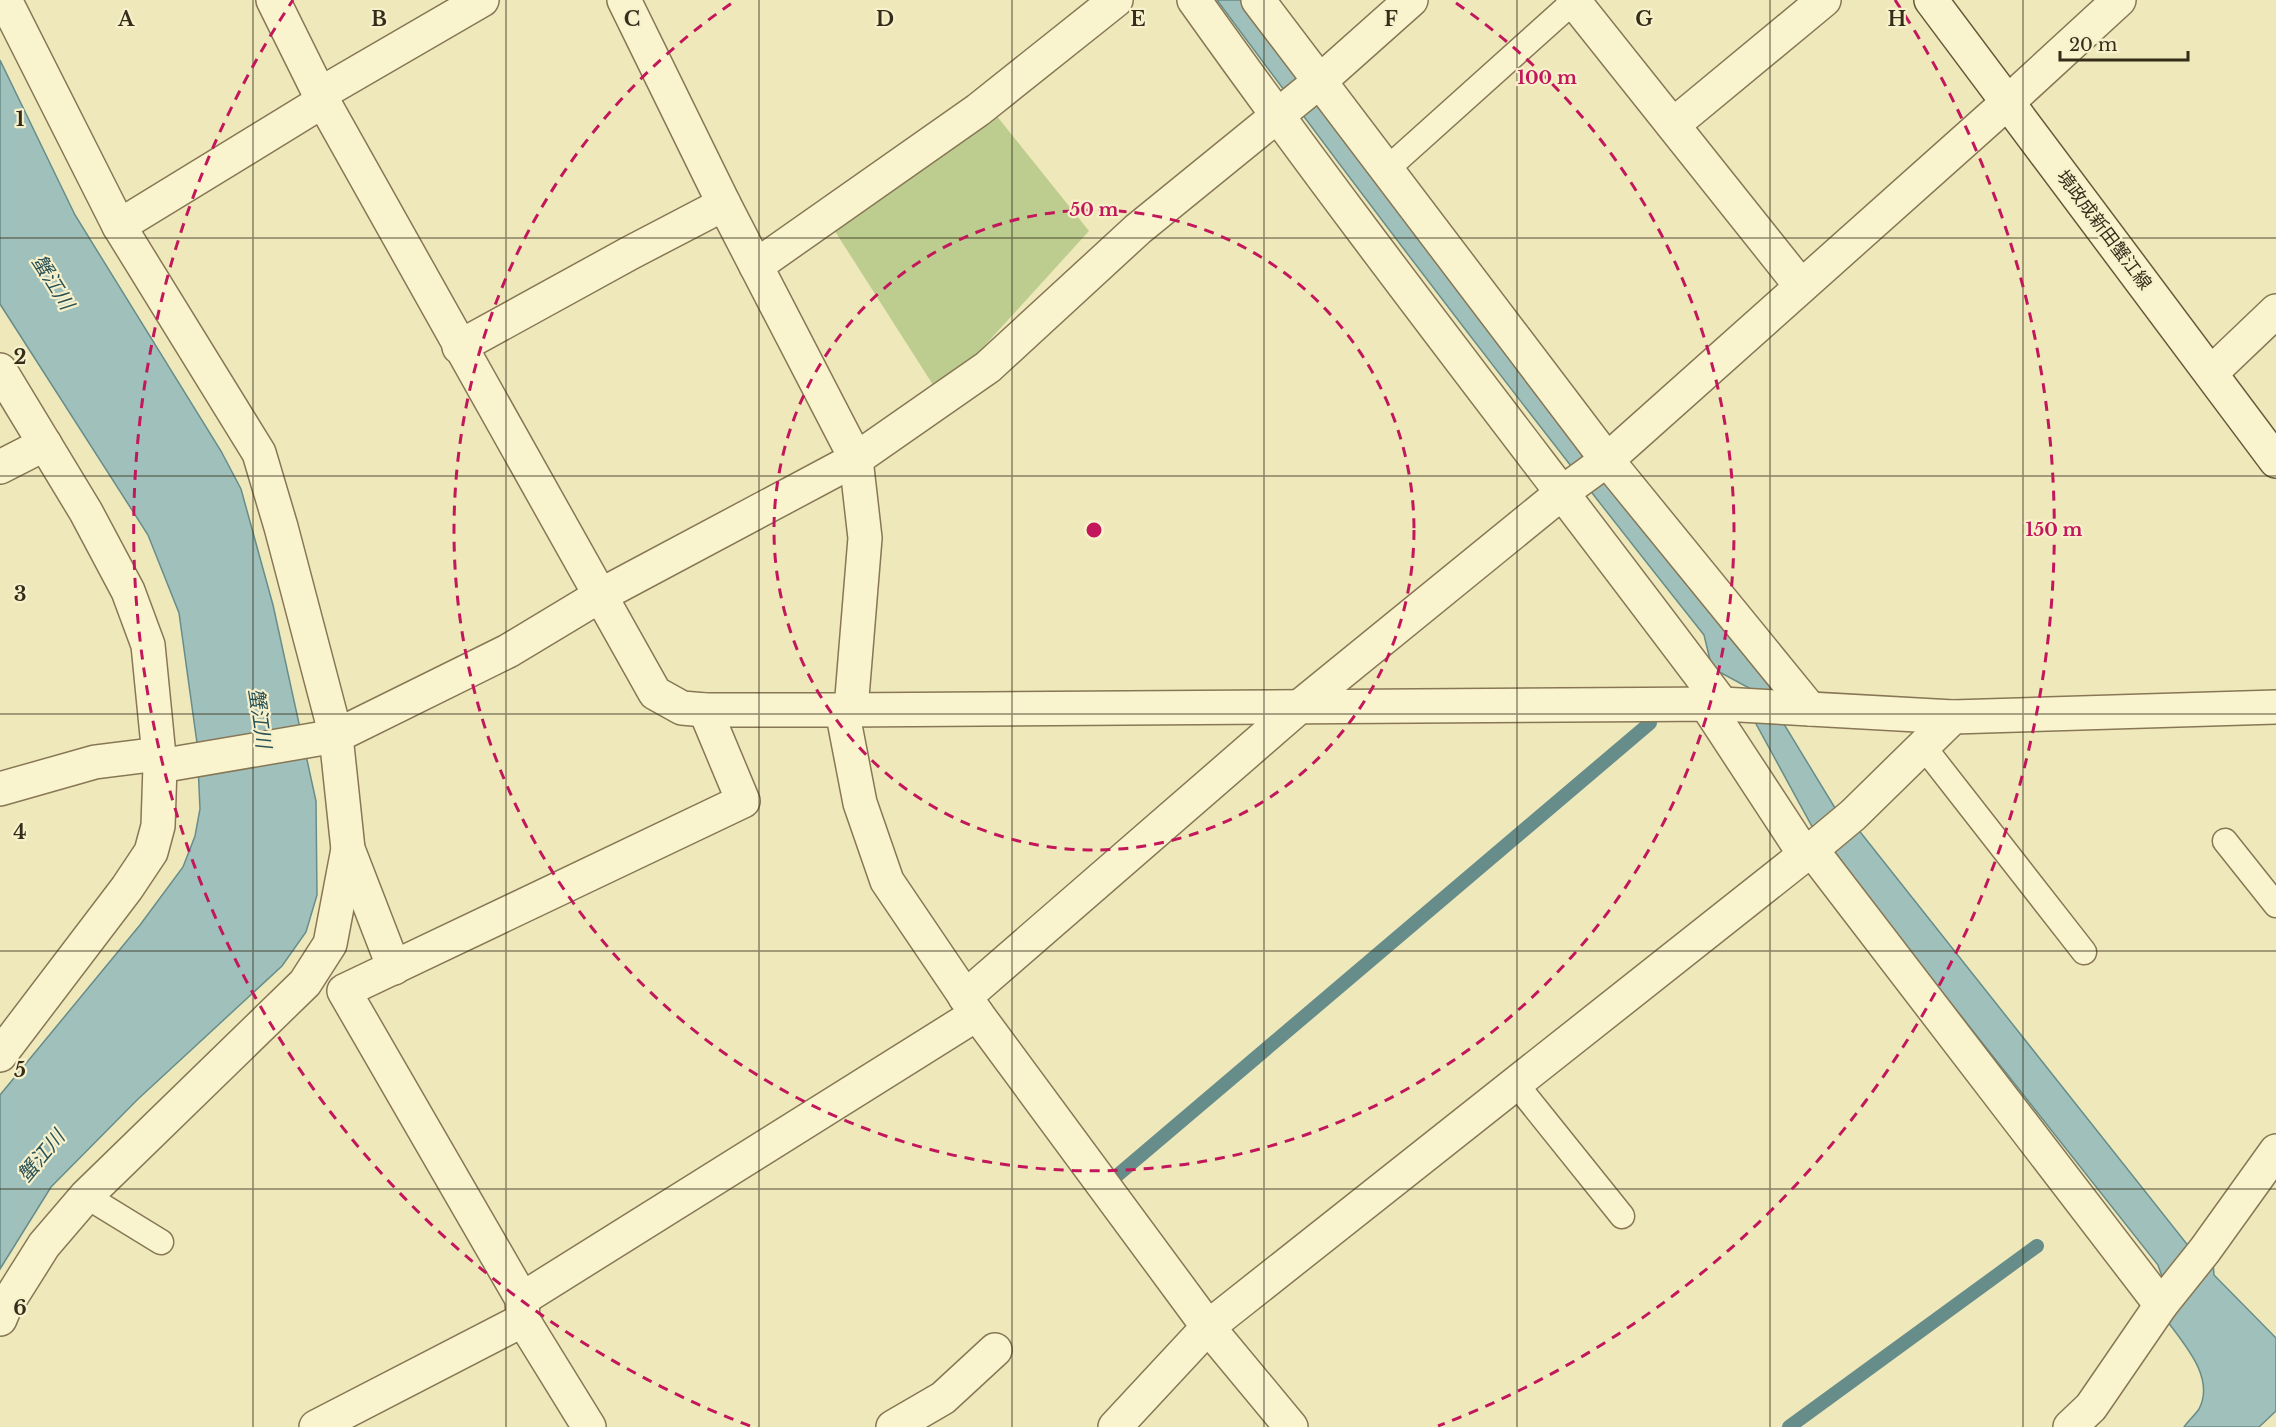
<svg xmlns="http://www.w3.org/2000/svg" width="2276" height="1427" font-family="'Libre Baskerville','Noto Sans JP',serif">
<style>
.green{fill:#bccd8f}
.water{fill:#a0c0bb;stroke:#678d8a;stroke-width:1.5}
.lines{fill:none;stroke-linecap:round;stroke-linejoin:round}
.stream{stroke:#678d8a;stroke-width:14}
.lane-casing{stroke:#877755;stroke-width:27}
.street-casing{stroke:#877755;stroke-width:36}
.secondary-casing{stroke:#685838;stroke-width:36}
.lane{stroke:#faf4ce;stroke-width:24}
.street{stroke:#faf4ce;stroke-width:33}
.secondary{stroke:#faf4ce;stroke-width:33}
.grid{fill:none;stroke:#352c1a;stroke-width:1.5;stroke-opacity:0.55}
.ring{fill:none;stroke:#c2185b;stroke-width:3;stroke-dasharray:10 8}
.labels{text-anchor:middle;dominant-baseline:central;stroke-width:4.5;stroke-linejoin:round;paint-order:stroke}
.street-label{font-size:18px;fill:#352c1a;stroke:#f7f1cb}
.water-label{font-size:20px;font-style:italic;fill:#295256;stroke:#f7f1cb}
.grid-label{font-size:20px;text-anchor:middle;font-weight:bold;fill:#352c1a;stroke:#f7f1cb;stroke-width:4.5;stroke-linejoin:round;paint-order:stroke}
.centre{fill:#c2185b;stroke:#f7f1cb;stroke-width:3}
.ring-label{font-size:18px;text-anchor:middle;font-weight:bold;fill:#c2185b;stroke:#f7f1cb;stroke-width:4.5;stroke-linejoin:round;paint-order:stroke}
</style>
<rect width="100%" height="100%" fill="#efe8bb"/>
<path class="green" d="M992 110 1089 231 977 354 935 388 831 225Z"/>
<g class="water">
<path d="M1217 0H1243L1792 691 1779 716 1835 808 1861 833 2186 1243 2213 1262 2214 1275 2276 1338V1411L2259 1427H2184C2188 1421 2195 1415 2199 1409 2216 1377 2182 1342 2165 1318L2173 1308 2158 1265 1814 830 1755 722 1751 689 1712 668 1704 635C1538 426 1376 215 1217 0Z"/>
<path d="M0 60 75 215 221 451 241 489 273 605 316 801 317 895 306 932 282 966 137 1100 51 1187 0 1269V1095L140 925 183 867 195 836 200 809 197 743 179 613 148 535 0 304Z"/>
</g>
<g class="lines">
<g class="stream">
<path d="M1113 1179 1650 723"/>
<path d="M1789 1427 2037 1246"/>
</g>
<g class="lane-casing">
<g id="lane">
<path d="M1387 169 1574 1"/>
<path d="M1923 746 2084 952"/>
<path d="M2225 841 2276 905"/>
<path d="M1516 1084 1622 1216"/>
<path d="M86 1196 161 1242"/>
</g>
</g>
<g class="street-casing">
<g id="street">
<path d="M5 0 119 226 259 453 281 527 336 736 348 849 394 968"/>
<path d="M273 0 323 101 655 693 682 708 705 710H842L1722 704 1953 717 2276 707"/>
<path d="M624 0 724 204 856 459 865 538 851 709"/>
<path d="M1194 0C1364 239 1546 469 1722 704"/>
<path d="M1258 0 1607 460 1810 709"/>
<path d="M1573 0 1801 286"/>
<path d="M320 94 482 0"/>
<path d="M1673 125 1824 0"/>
<path d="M119 226 323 101"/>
<path d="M756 266 978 110 1116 0"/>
<path d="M459 347 630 253 724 204"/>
<path d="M0 370 86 512 128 591 148 645 160 766 158 826 151 852 127 888 0 1055"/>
<path d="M2211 373 2276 311"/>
<path d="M0 467 45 444"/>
<path d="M1706 704 1805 855"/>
<path d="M842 710 860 803 887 881 977 1014 1208 1327 1291 1427"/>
<path d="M160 766 336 736 508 651 601 595 856 459 988 367 1138 229 1320 81 1411 0"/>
<path d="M0 789 95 762 159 754"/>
<path d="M1811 849 2161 1305"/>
<path d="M965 997 1299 707 1563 492 1607 460 2008 102 2119 0"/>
<path d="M522 1299 977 1014"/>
<path d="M0 1319 5 1307 44 1245 86 1196 305 983 330 944 348 849"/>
<path d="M316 1427 523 1320"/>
<path d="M589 1427 523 1320 522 1299 344 991 743 801 705 710"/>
<path d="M893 1427 943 1398 995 1350"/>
<path d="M1115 1427 1208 1327 1817 845 1853 815 1953 717"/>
<path d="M2070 1427 2091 1407 2161 1305 2205 1250 2276 1151"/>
</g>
</g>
<g class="secondary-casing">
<path id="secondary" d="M1931 0 2276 461"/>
</g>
<use href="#lane" class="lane"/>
<use href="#street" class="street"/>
<use href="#secondary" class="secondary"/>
</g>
<path class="grid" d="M253 0V1427M506 0V1427M759 0V1427M1012 0V1427M1264 0V1427M1517 0V1427M1770 0V1427M2023 0V1427M0 238H2276M0 476H2276M0 714H2276M0 951H2276M0 1189H2276"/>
<g class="ring">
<circle cx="1094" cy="530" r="320"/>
<path d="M1456 3A640 640 0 1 1 732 3"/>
<path d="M750 1426A960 960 0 0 1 293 0M1895 0A960 960 0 0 1 1438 1426"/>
</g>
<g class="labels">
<g class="street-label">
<text transform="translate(2104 230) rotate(53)">境政成新田蟹江線</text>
</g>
<g class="water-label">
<text transform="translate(53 282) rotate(58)">蟹江川</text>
<text transform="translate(260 718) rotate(82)">蟹江川</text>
<text transform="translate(41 1156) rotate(-50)">蟹江川</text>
</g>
</g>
<g class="grid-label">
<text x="126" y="26">A</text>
<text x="379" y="26">B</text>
<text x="632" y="26">C</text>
<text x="885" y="26">D</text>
<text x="1138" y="26">E</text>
<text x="1391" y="26">F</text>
<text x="1644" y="26">G</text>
<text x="1897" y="26">H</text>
<text x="20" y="126">1</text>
<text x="20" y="364">2</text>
<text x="20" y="601">3</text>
<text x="20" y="839">4</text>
<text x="20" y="1077">5</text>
<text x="20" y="1315">6</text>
</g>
<circle cx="1094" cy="530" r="9" class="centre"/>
<g class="ring-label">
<text x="1547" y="84">100 m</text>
<text x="1094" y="216">50 m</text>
<text x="2054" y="536">150 m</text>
</g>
<path d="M2060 51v9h128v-9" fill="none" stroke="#352c1a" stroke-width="3"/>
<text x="2069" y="51" font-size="18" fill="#352c1a" stroke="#f7f1cb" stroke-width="4.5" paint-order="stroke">20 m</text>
</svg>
